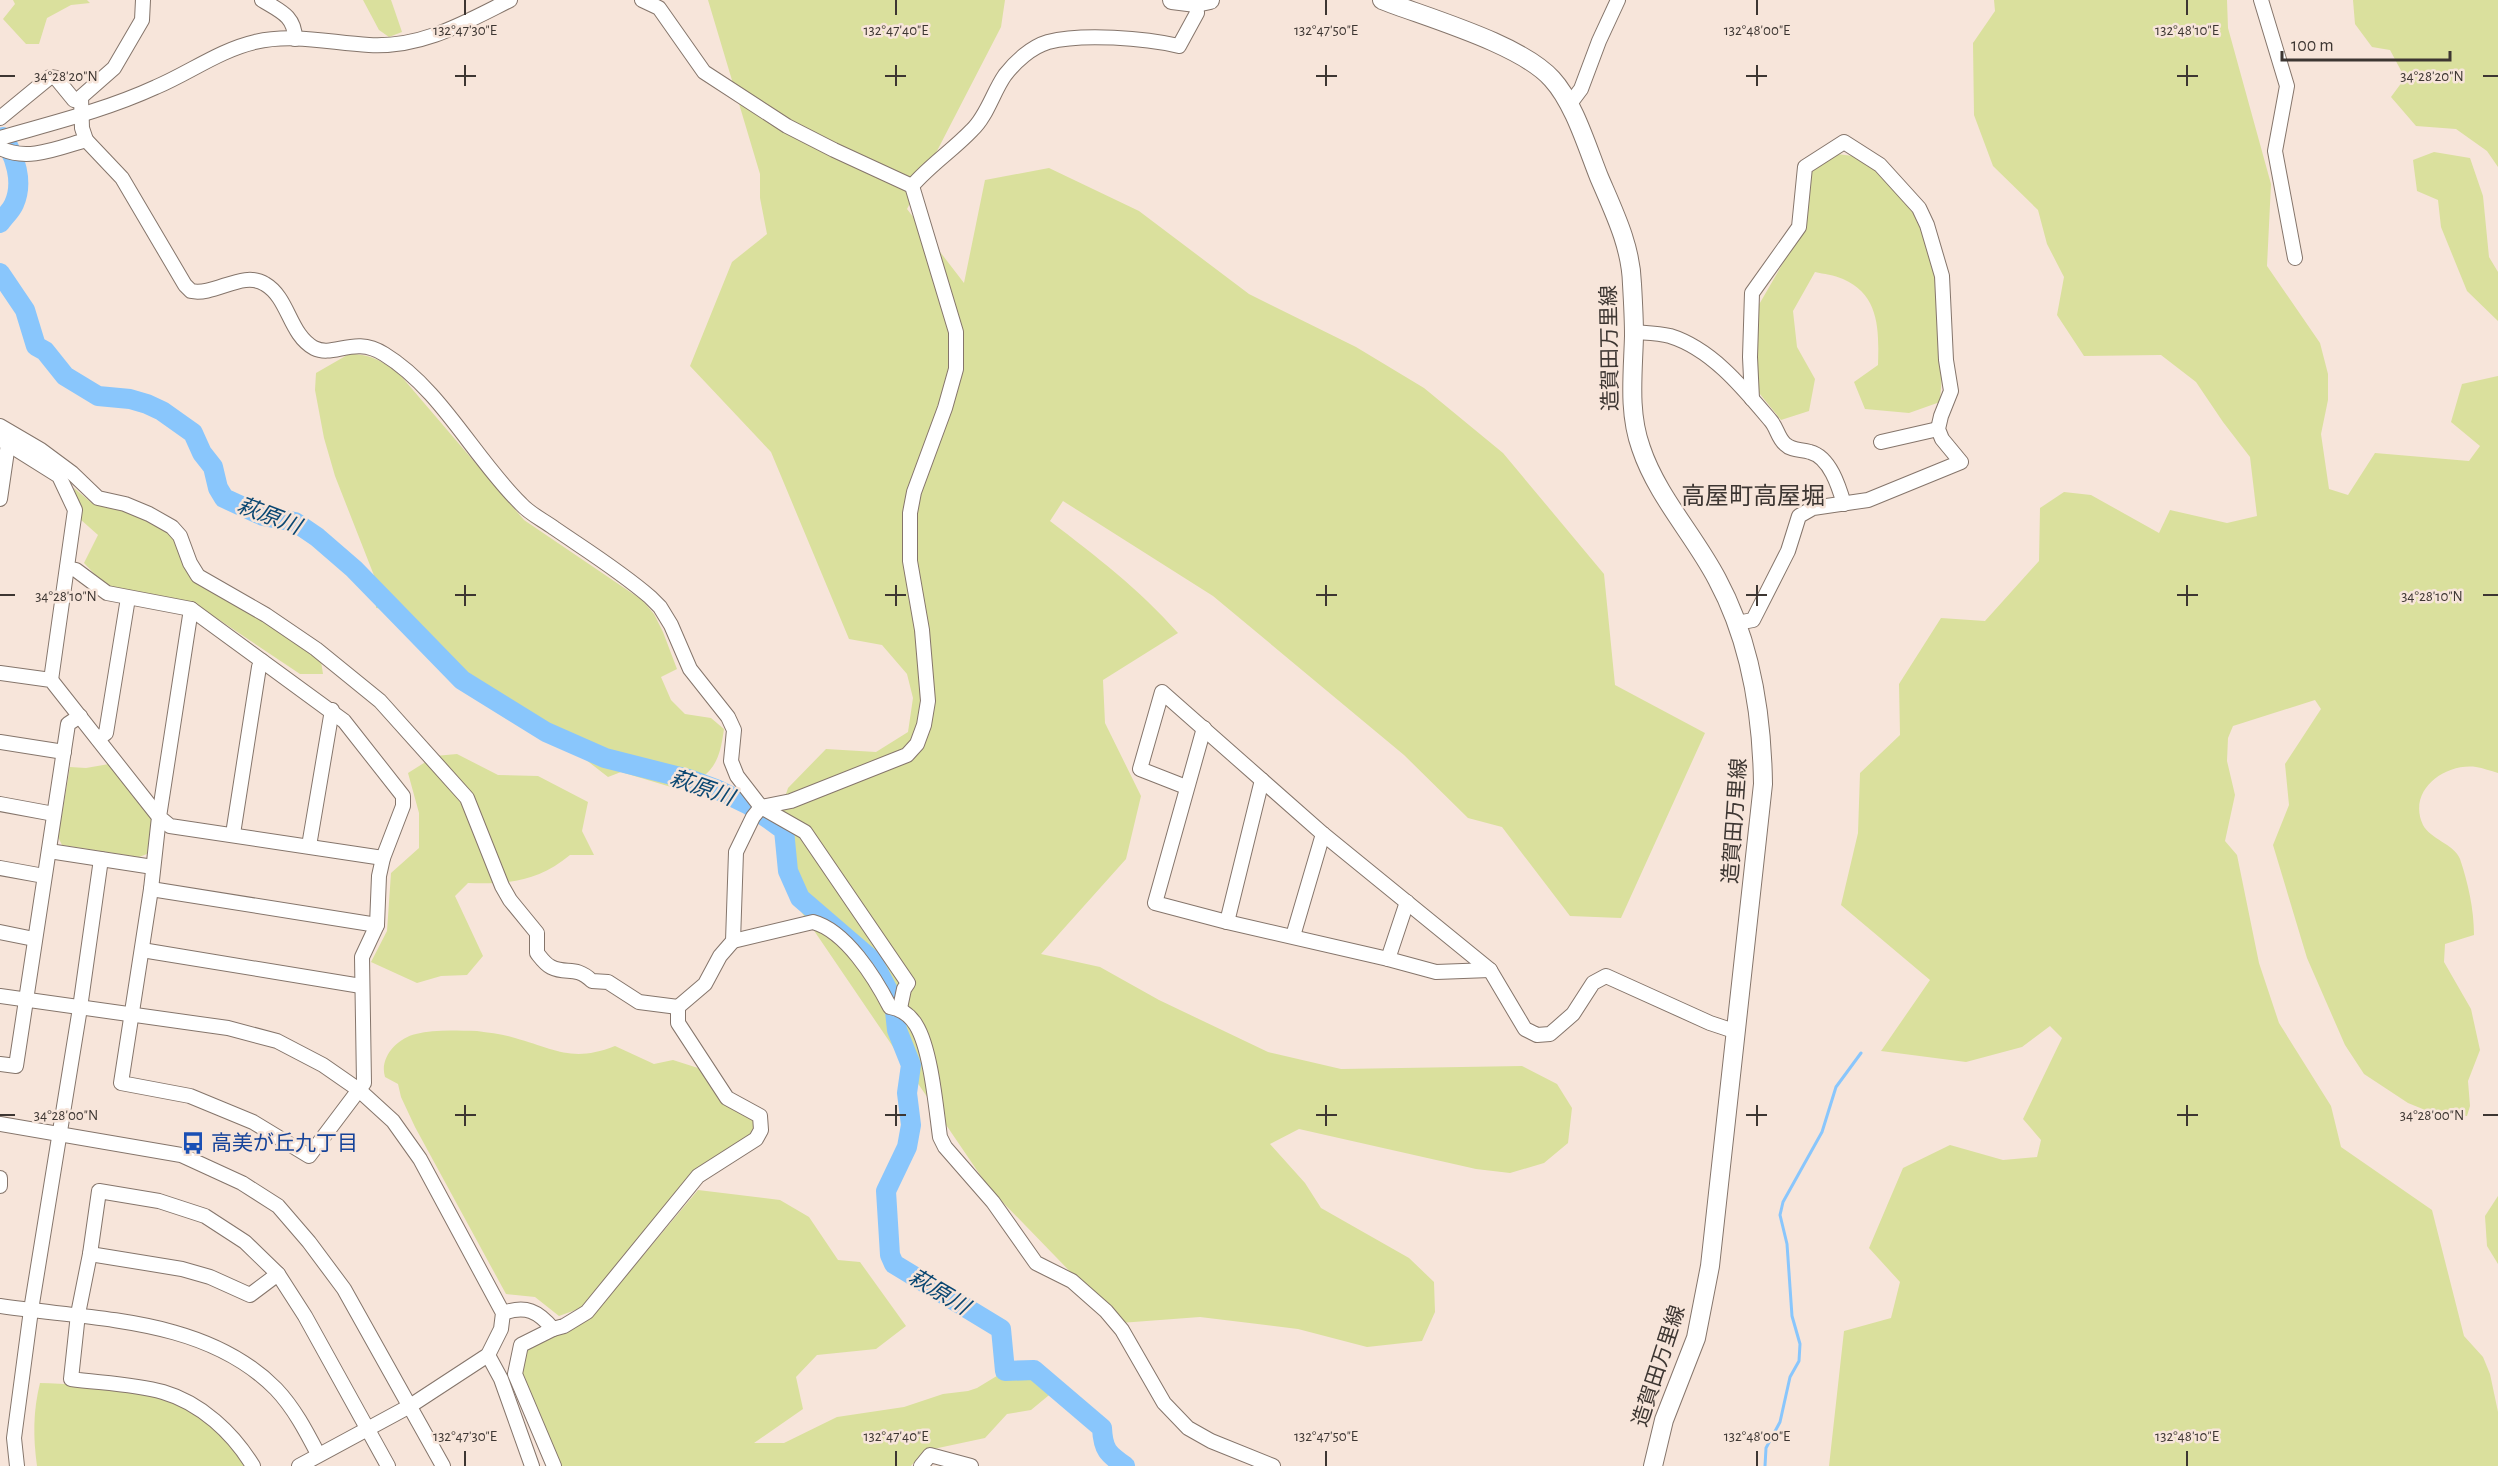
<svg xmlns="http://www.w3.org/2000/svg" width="2498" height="1466" font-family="'Alegreya Sans','Noto Sans JP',sans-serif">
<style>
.green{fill:#dae09d}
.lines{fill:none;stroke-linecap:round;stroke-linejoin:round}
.stream{stroke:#89c6fc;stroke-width:3}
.river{stroke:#89c6fc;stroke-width:20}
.minor-casing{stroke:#85756b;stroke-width:16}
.major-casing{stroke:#85756b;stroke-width:20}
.minor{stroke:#fff;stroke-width:14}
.major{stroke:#fff;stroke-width:18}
.ticks{fill:none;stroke:#3d3632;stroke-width:2}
.labels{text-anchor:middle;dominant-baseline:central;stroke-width:5;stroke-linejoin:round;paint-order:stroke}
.street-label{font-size:21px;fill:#3d3632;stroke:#f7e5da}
.transit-label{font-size:21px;fill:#164399;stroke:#f7e5da;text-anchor:start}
.water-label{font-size:22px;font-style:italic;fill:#0a4772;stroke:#f7e5da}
.quarter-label{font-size:24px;fill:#3d3632;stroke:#f7e5da}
.ticks-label{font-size:15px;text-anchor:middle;fill:#3d3632;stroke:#f7e5da;stroke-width:5;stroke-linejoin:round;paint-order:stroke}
</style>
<rect width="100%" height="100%" fill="#f7e5da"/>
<g class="green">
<path d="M13 0H87L90 3 71 5 47 18 39 44H26L3 19 15 4Z"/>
<path d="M363 0H391L402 32 389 37 379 30Z"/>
<path d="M708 0H1005L1001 27 907 209 964 283 985 180 1049 168 1139 211 1249 294 1356 347 1424 388 1503 453 1604 574 1615 685 1705 733 1621 918 1570 916 1502 827 1468 818 1404 755 1213 596 1063 501 1050 521C1097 557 1139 589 1178 633L1103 680 1105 723 1141 796 1126 859 1041 954 1100 967 1159 1000 1268 1052 1341 1069 1522 1066 1557 1084 1572 1108 1568 1143 1544 1163 1510 1173 1476 1169 1299 1129 1270 1144 1305 1183 1321 1208 1409 1258 1434 1282 1435 1312 1422 1341 1367 1347 1298 1329 1200 1317 1120 1323 989 1188 800 910 779 862 778 818 788 788 826 749 876 752 908 732 913 698 907 674 882 645 849 639 771 452 690 366 732 262 767 234 760 198V174Z"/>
<path d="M1994 0H2227L2228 28 2271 184 2267 266 2320 343 2328 374V400L2321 434 2329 489 2348 495 2375 453 2469 461 2480 446 2451 422 2462 384 2498 376V773C2491 771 2483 768 2476 767 2444 763 2407 791 2423 825 2430 839 2454 844 2460 859 2468 883 2474 909 2474 935L2445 944 2444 962 2471 1009 2480 1050 2468 1081 2470 1106 2467 1116 2430 1112 2408 1103 2364 1074 2345 1045 2307 958 2273 845 2289 805 2285 764 2321 709 2315 700 2233 726 2228 738 2227 761 2235 795 2225 841 2237 855 2259 963 2279 1023 2331 1106 2341 1147 2432 1210 2464 1336 2483 1357 2490 1374 2498 1412V1466H1829L1844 1331 1891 1318 1900 1282 1869 1248 1903 1168 1950 1145 2003 1160 2037 1157 2041 1140 2023 1119 2062 1038 2050 1026 2022 1047 1966 1062 1881 1051 1930 980 1841 905 1858 833 1860 773 1900 735 1899 684 1941 618 1985 621 2039 561 2040 508 2064 492 2091 495 2159 533 2170 510 2227 523 2257 516 2250 457 2223 422 2196 382 2161 355 2084 356 2057 315 2064 277 2047 244 2038 210 1993 166 1974 115 1973 43 1995 11Z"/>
<path d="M2353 0H2498V167L2487 151 2456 129 2416 126 2391 97 2405 78 2390 50 2372 47 2355 24Z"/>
<path d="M2434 152 2470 158 2483 196 2489 257 2498 272V321L2467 291 2441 227 2438 200 2417 191 2413 160Z"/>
<path d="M1837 154 1853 156 1883 173 1916 212 1940 278 1943 359 1940 402 1909 413 1865 409 1854 382 1878 365C1879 331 1880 295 1843 279 1834 275 1824 274 1815 272L1793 311 1797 347 1815 379 1809 411 1781 420 1755 388 1757 308 1802 230 1810 173Z"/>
<path d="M349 354C372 354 384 362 401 376L524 520 642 600 654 614 663 632 677 669 661 677 671 700 685 714 711 718 724 729C719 765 713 773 681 790L621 772 608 777 549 731 440 670 403 611 376 608 375 578 335 476 324 438 315 390 316 373Z"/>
<path d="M74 488 93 504 121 505 169 528 193 575 281 629 321 661 323 674H300L197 605 107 587 84 563 98 535 80 519Z"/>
<path d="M457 754 498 775 538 776 588 802 582 831 594 855H570C537 882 509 884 468 883L455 896 483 956 467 975 441 976 417 983 371 962 387 931 391 873 419 848V813L408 773 435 756Z"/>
<path d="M109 764 152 817 147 854 139 857 62 845 58 837 70 767 86 768Z"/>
<path d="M477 1031C490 1033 503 1034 515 1038 555 1049 572 1063 615 1046L654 1064 673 1060 698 1068 725 1102 752 1116 755 1126 753 1137 695 1172 581 1308 559 1316 535 1297 506 1294 415 1127 401 1097 398 1084 385 1077C379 1058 397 1038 416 1034 435 1029 458 1031 477 1031Z"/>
<path d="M698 1190 780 1200 809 1217 838 1260 860 1262 906 1326 876 1349 817 1355 796 1377 803 1409 754 1443H784L837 1417 904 1407 943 1394 968 1391 977 1388 1005 1371 1034 1372 1054 1391 1031 1410 1007 1414 985 1438 924 1451 911 1466H552L515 1375 528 1340 589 1320Z"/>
<path d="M2498 1196V1264L2487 1246 2485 1216Z"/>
<path d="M40 1383C89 1384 157 1390 201 1415 220 1427 235 1448 247 1466H37C33 1437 33 1411 40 1383Z"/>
</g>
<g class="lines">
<path class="stream" d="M1765 1466 1766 1448 1780 1422 1790 1377 1799 1361 1800 1344 1792 1316 1787 1244 1780 1215 1783 1202 1822 1132 1836 1087 1861 1053"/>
<g class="river">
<path d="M0 223C4 217 11 211 14 204 24 182 15 156 3 137"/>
<path d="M0 273 25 310 36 346 45 351 65 376 98 396 130 399 147 404 162 411 193 433 202 453 213 467 218 488 224 498 263 516 295 522 317 537 354 569 462 680 546 732 605 758 692 780 716 789 749 805 784 830 788 871 800 898 872 960 894 1002 897 1030 911 1065 907 1093 911 1125 907 1147 886 1191 890 1255 894 1264 1001 1329 1005 1371 1034 1370 1102 1428C1103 1450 1108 1454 1125 1466"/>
</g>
<g class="minor-casing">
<g id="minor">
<path d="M262 0C280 11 295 16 295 39"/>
<path d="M2261 0 2287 86 2275 151 2295 258"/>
<path d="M1569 105 1581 89 1599 41 1618 0"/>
<path d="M0 118 50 77 56 78 74 100 80 101"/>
<path d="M0 138C52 123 106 110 156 87 189 73 220 50 255 42 293 33 331 43 369 45 422 48 464 23 510 0"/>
<path d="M86 140 82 128 81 97 114 68 142 20 143 0"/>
<path d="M0 148C27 162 58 148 86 140L122 178 185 285 191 291C215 296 243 270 265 284 289 298 289 334 314 348 334 358 354 335 384 354 441 389 474 458 521 504 530 514 543 520 554 528 586 550 620 571 650 597L660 607 671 625 690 669 728 717 734 730 731 761 737 776 761 807 805 832 908 983 904 989 900 1008"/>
<path d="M912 186C930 165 953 150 972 130 987 116 993 92 1005 75 1015 62 1031 47 1048 42 1082 33 1145 38 1179 46L1197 13 1196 3"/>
<path d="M1634 332C1646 333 1658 333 1670 336 1712 349 1744 389 1771 421 1777 428 1778 438 1785 444 1792 451 1801 449 1810 452 1830 457 1839 487 1844 504"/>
<path d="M0 426 41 450 72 473 98 498 125 504 149 514 172 527 180 536 190 563 198 576 266 615 316 649 380 701 467 798 502 886 510 900 537 933V953C541 958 545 964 551 967 567 975 575 965 592 981L608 982 639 1002 678 1007"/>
<path d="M0 439 59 476 75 510 51 680"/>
<path d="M1881 442 1938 429"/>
<path d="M0 499 8 444"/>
<path d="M191 609 159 817 170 826 383 858"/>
<path d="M1737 623 1753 620 1788 551 1799 516 1813 508 1868 500 1961 462 1942 439 1938 429 1941 416 1951 391 1946 360 1942 276 1927 225 1919 208 1880 165 1844 142 1805 167 1799 227 1752 293 1750 357 1752 399"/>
<path d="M0 673 51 680 159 817 151 889 121 1083 190 1096 253 1122 309 1156 364 1083 362 957 377 925 379 876 383 858 403 806V796L344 721 191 609 107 593 76 570 67 568"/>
<path d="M1204 728 1155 903 1227 922 1388 959 1436 972 1490 970"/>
<path d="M98 739 106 733 128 598"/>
<path d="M0 742 64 752"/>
<path d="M1186 787 1140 769 1162 692 1323 834 1490 970 1525 1029 1537 1035 1550 1034 1557 1028 1573 1014 1593 983 1606 976 1710 1023 1737 1032"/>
<path d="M0 804 54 814"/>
<path d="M233 834 259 667 262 661"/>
<path d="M309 846 332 710"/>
<path d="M49 851 153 867"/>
<path d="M0 868 44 876"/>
<path d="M151 889 377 925"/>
<path d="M1227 922 1262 780"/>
<path d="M0 932 34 939"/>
<path d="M1293 936 1323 834"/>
<path d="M733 941 813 922C846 931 875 978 890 1007 901 1009 910 1015 916 1025 931 1049 936 1108 940 1137L945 1147 993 1202 1036 1263 1072 1281 1106 1311 1122 1330 1164 1403 1188 1428 1211 1441 1273 1466"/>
<path d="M142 950 361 986"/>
<path d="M1388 959 1407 902"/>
<path d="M0 996 228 1028 277 1041 323 1065 359 1090 393 1121 420 1159 503 1313 501 1329 488 1355 410 1406 299 1466"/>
<path d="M0 1064 16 1066 68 724 80 716"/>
<path d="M0 1124 181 1155 242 1183 278 1206 309 1242 344 1289 443 1466"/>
<path d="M0 1178V1186"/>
<path d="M90 1254 182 1269 210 1277 250 1295 278 1274"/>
<path d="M0 1306C94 1320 205 1317 276 1389 294 1408 306 1431 318 1454"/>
<path d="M503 1313C526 1305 538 1311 553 1329L564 1326 587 1312 698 1176 756 1139 761 1130 760 1116 727 1098 678 1023V1007L705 984 720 956 733 941 736 852 753 817 761 807 791 801 907 755 917 744 924 725 928 701 922 630 910 561V513L914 492 945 408 956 369V332L912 186 834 150 787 126 704 72 659 8 642 0"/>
<path d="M553 1329 521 1345 515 1374 554 1466"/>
<path d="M488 1355 501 1379 532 1466"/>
<path d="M17 1466 14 1438 31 1310 80 1008 101 859"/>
<path d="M253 1466C233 1433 201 1403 163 1392 134 1384 101 1383 71 1379L78 1314 90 1254 99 1191 159 1201 205 1216 245 1242 278 1274 305 1316 388 1466"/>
<path d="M921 1466 930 1455 971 1466"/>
</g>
</g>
<g class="major-casing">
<g id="major">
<path d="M1172 0 1196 3 1210 0"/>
<path d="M1382 0C1428 18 1521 44 1552 79 1574 103 1587 147 1599 177 1614 212 1631 246 1632 284 1633 301 1634 319 1634 336 1633 374 1628 412 1641 448 1657 496 1694 535 1717 579 1751 642 1762 713 1763 784L1710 1266 1696 1338 1664 1420 1653 1466"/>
</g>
</g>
<use href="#minor" class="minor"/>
<use href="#major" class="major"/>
</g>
<path class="ticks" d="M465 0V15M896 0V15M1326 0V15M1757 0V15M2187 0V15M465 65V86M896 65V86M1326 65V86M1757 65V86M2187 65V86M0 76H15M455 76H476M885 76H906M1316 76H1337M1746 76H1767M2177 76H2198M2483 76H2498M465 585V606M896 585V606M1326 585V606M1757 585V606M2187 585V606M0 595H15M455 595H476M885 595H906M1316 595H1337M1746 595H1767M2177 595H2198M2483 595H2498M465 1105V1126M896 1105V1126M1326 1105V1126M1757 1105V1126M2187 1105V1126M0 1115H15M455 1115H476M885 1115H906M1316 1115H1337M1746 1115H1767M2177 1115H2198M2483 1115H2498M465 1451V1466M896 1451V1466M1326 1451V1466M1757 1451V1466M2187 1451V1466"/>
<defs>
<g id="bus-bare" transform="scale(1.8)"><path d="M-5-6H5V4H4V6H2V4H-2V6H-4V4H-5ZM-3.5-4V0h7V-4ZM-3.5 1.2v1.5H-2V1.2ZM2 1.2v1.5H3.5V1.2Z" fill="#1a4fb4" stroke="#f7e5da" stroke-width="2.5" paint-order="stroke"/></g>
</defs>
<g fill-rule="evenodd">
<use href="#bus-bare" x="193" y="1143"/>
</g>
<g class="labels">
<g class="street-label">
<text transform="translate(1610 348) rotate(-91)">造賀田万里線</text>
<text transform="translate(1735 821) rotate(-86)">造賀田万里線</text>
<text transform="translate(1659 1366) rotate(-72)">造賀田万里線</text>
</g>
<g class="transit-label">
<text x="211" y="1143">高美が丘九丁目</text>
</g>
<g class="water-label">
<text transform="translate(269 516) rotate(21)">萩原川</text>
<text transform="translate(702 788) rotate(19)">萩原川</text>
<text transform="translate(939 1292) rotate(31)">萩原川</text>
</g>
<g class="quarter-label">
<text x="1753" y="497">高屋町高屋堀</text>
</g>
</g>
<g class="ticks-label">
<text x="465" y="35">132°47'30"E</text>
<text x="896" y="35">132°47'40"E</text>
<text x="1326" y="35">132°47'50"E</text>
<text x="1757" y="35">132°48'00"E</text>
<text x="2187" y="35">132°48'10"E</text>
<text x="66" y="81">34°28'20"N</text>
<text x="2432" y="81">34°28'20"N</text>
<text x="66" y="601">34°28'10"N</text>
<text x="2432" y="601">34°28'10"N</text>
<text x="66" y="1120">34°28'00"N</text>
<text x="2432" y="1120">34°28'00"N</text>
<text x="465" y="1441">132°47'30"E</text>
<text x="896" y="1441">132°47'40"E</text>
<text x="1326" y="1441">132°47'50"E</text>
<text x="1757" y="1441">132°48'00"E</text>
<text x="2187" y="1441">132°48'10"E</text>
</g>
<path d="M2282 51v9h168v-9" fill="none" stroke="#3d3632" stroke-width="3"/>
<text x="2291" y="51" font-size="18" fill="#3d3632" stroke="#f7e5da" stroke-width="4.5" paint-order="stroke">100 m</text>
</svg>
